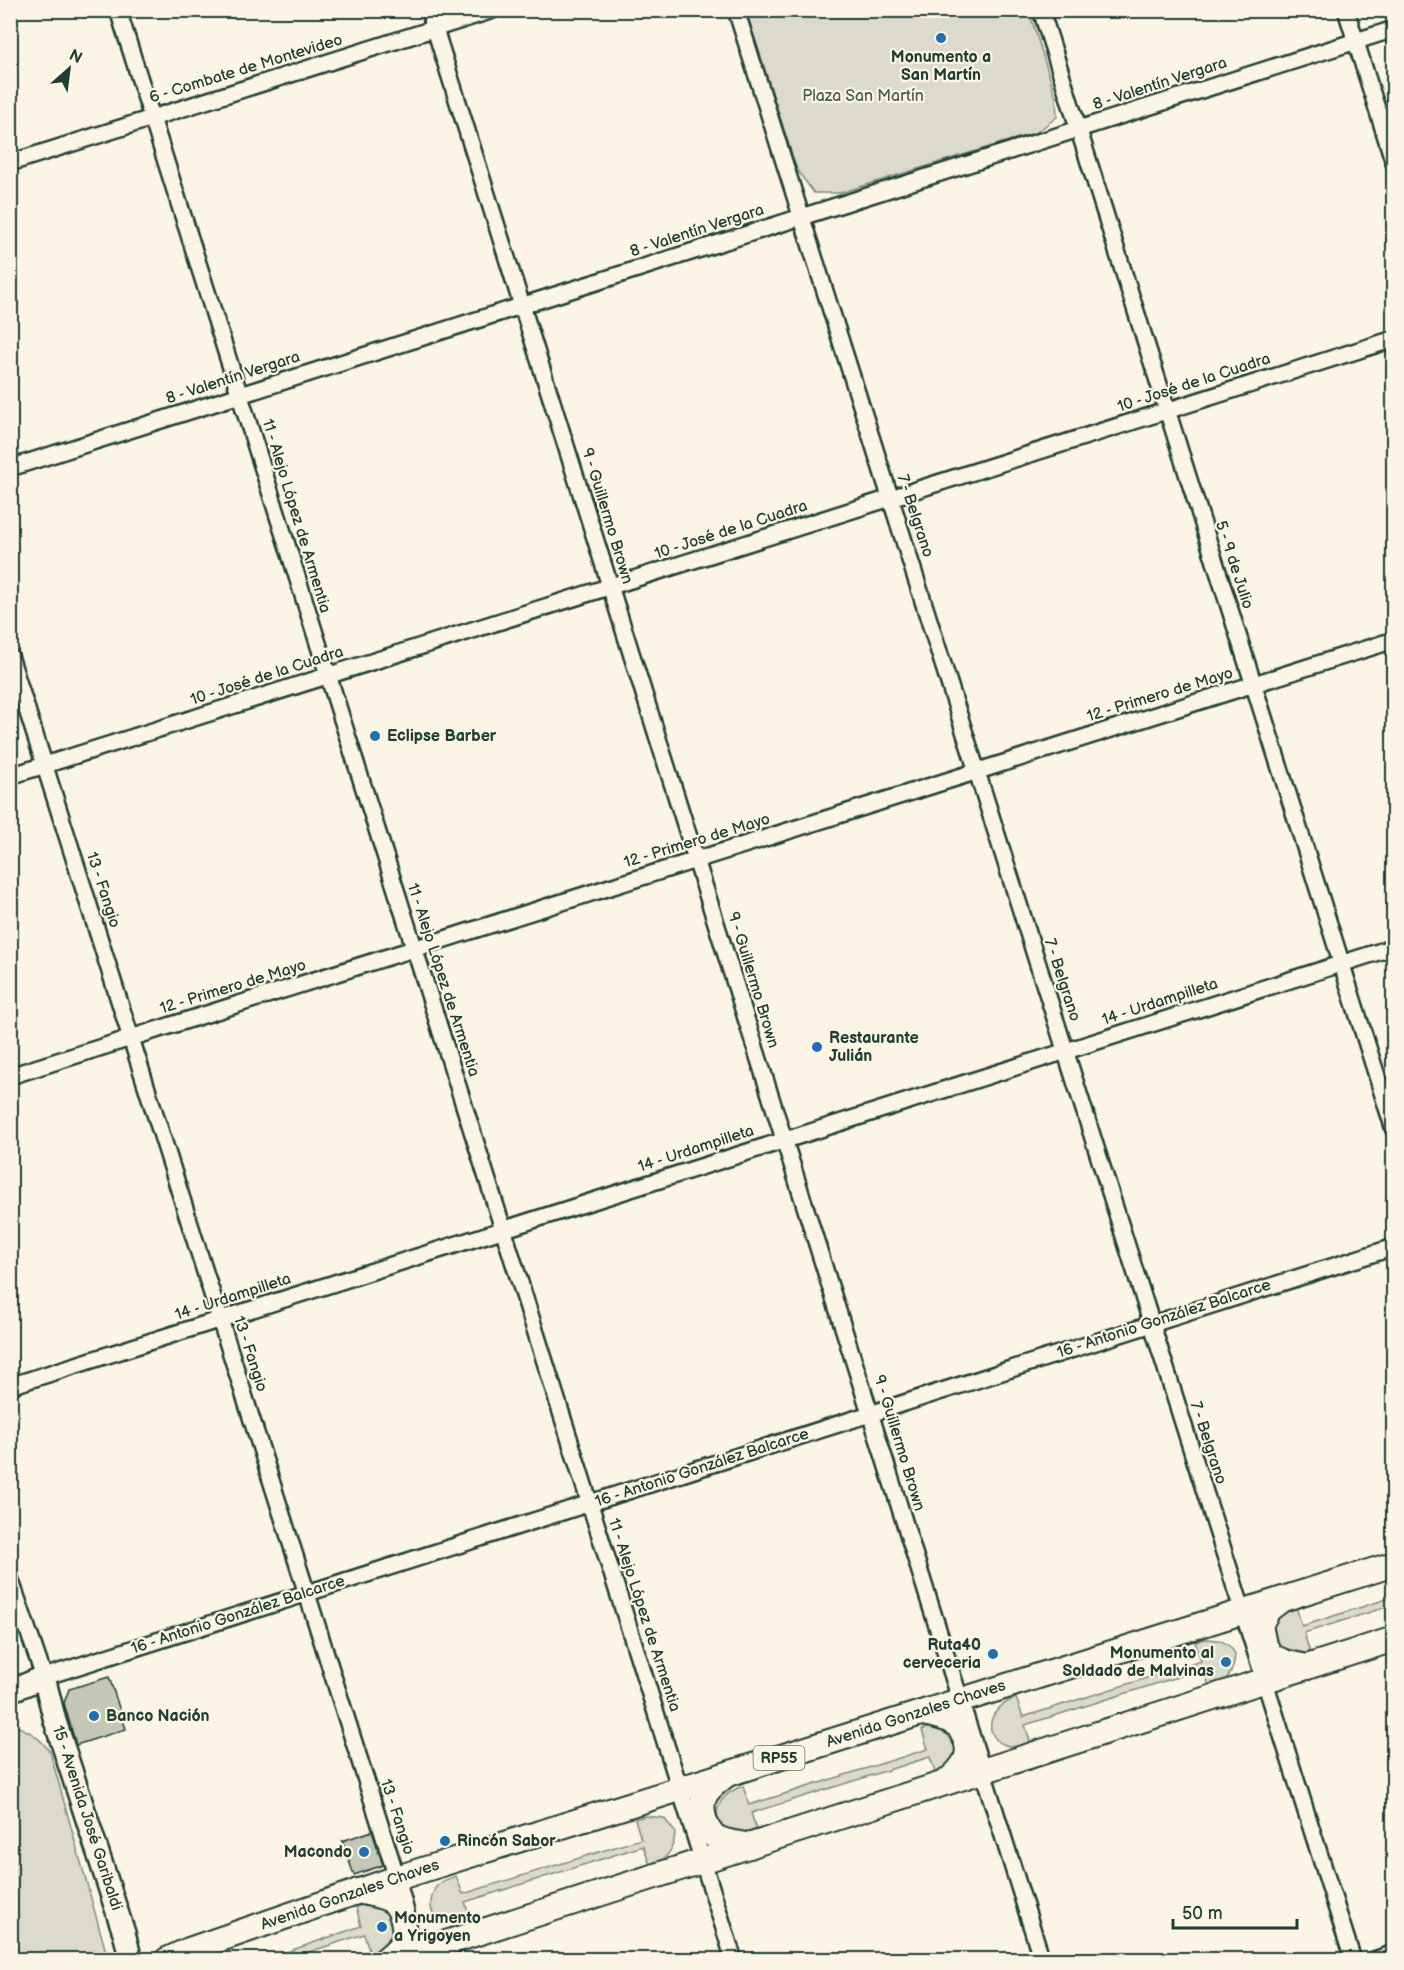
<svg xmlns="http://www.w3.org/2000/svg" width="1404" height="1970" font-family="'Balsamiq Sans',sans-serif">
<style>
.green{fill:#dcdacc;stroke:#7e8c80;stroke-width:1.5}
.building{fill:#c5c7b9;stroke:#1f3d34;stroke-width:1.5}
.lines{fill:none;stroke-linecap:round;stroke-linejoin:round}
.street-casing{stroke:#1f3d34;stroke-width:20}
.secondary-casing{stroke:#1f3d34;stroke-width:26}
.primary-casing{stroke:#1f3d34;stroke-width:28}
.street{stroke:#fcf5e5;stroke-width:15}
.secondary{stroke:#fcf5e5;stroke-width:21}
.primary{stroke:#fcf5e5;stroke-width:24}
.poi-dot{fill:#1f6fb2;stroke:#fcf5e5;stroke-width:2}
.labels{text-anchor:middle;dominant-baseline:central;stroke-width:4.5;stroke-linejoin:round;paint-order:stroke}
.shield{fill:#fcf5e5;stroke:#617469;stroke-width:1.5}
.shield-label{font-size:15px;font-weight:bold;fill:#1f3d34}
.poi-label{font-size:16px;font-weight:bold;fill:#1f3d34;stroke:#fcf5e5;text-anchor:start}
.street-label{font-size:16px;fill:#1f3d34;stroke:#fcf5e5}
.park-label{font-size:16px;fill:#455c52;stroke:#fcf5e5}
</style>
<rect width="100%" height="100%" fill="#fcf5e5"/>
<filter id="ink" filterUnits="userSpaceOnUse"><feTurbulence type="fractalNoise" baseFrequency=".0167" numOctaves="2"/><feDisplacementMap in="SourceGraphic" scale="12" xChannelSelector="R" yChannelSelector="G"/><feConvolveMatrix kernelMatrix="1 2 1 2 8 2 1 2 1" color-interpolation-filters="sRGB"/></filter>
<g filter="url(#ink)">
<g class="green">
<path d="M746 11H1029L1056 98 1057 117 1037 132 840 193H814L797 170Z"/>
<path d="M1393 1597V1605L1304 1633 1310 1653 1300 1656 1282 1653 1270 1631C1275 1618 1282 1611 1296 1607L1302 1626Z"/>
<path d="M1205 1639C1219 1639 1228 1641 1235 1654 1234 1673 1227 1682 1210 1688L1203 1669 1025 1725 1031 1744C988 1758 974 1713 1016 1698L1023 1717 1201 1661 1195 1642Z"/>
<path d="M11 1725C28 1729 40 1737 50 1752L108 1959H11Z"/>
<path d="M932 1726 958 1735V1761L936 1776 930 1757 751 1813 757 1832C714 1844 701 1800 743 1786L749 1805 928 1749 922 1730Z"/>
<path d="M645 1816 664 1818 675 1832C674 1850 667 1860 650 1865L643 1846 465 1902 471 1921C453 1927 425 1921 432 1897 433 1892 435 1887 439 1884 444 1880 451 1878 456 1876L463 1894 641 1839 635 1819Z"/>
<path d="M365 1904 385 1906 396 1920C392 1938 389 1947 370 1953L364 1934 288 1959 264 1960 361 1926 356 1907Z"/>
</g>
<g class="building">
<path d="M109 1677 126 1729 76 1745 64 1703 69 1689Z"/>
<path d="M372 1831 383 1865 354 1875 342 1841Z"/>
</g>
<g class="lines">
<g class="street-casing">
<g id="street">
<path d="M118 10 734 1960"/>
<path d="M429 10 1042 1960"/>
<path d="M736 10 1353 1960"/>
<path d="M1041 10 1394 1130"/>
<path d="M1346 10 1394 163"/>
<path d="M10 163 493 10"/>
<path d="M10 468 1394 29"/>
<path d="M10 656 397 1878 406 1912"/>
<path d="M10 776 1394 339"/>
<path d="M10 1076 1394 640"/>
<path d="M10 1386 1394 947"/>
<path d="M10 1578 44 1677 1394 1247"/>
<path d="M1374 1960 1394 1953"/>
</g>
</g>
<g class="secondary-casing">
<path id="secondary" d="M10 1691 44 1677 55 1721 124 1933 131 1960"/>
</g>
<g class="primary-casing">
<g id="primary">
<path d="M1281 1600 1268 1610 1260 1625 1264 1644 1272 1657 1287 1663 1307 1667"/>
<path d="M922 1713C933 1715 945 1717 954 1723 959 1725 960 1729 963 1734 975 1754 963 1769 946 1782"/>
<path d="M726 1775C709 1788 698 1796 704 1818 705 1823 709 1832 713 1835 722 1843 738 1843 750 1846"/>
<path d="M358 1891C369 1894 386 1895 395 1903 398 1907 402 1915 403 1920 408 1941 401 1947 385 1960"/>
<path d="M167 1960 189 1950 397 1878 1394 1564"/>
<path d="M393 1960 1394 1639"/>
</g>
</g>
<use href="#street" class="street"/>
<use href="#secondary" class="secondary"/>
<use href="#primary" class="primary"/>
</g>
</g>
<g class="poi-dot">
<circle cx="941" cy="38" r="6"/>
<circle cx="375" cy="736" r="6"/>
<circle cx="817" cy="1047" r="6"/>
<circle cx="993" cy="1654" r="6"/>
<circle cx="1226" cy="1662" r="6"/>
<circle cx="94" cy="1716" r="6"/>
<circle cx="445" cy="1841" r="6"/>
<circle cx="364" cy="1852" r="6"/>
<circle cx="382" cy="1927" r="6"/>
</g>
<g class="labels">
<rect class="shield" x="753.5" y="1746" width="51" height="24" rx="4.5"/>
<g class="shield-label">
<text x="779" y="1758">RP55</text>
</g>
<g class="poi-label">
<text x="941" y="57" text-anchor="middle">Monumento a<tspan x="941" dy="18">San Martín</tspan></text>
<text x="387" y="736">Eclipse Barber</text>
<text x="829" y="1038">Restaurante<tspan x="829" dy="18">Julián</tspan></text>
<text x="981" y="1645" text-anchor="end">Ruta40<tspan x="981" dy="18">cerveceria</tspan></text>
<text x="1214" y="1653" text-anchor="end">Monumento al<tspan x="1214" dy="18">Soldado de Malvinas</tspan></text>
<text x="106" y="1716">Banco Nación</text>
<text x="457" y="1841">Rincón Sabor</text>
<text x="352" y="1852" text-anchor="end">Macondo</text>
<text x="394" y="1918">Monumento<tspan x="394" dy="18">a Yrigoyen</tspan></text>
</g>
<g class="street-label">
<text transform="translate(246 69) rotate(-17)">6 - Combate de Montevideo</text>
<text transform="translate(1160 84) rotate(-18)">8 - Valentín Vergara</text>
<text transform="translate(697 231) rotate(-18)">8 - Valentín Vergara</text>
<text transform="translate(233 378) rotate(-18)">8 - Valentín Vergara</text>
<text transform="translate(1194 383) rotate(-18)">10 - José de la Cuadra</text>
<text transform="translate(296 516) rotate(73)">11 - Alejo López de Armentia</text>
<text transform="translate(607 516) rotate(73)">9 - Guillermo Brown</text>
<text transform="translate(915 516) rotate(72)">7 - Belgrano</text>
<text transform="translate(731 530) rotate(-18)">10 - José de la Cuadra</text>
<text transform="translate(1234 565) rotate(72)">5 - 9 de Julio</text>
<text transform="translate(267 676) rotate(-18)">10 - José de la Cuadra</text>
<text transform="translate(1160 695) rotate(-17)">12 - Primero de Mayo</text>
<text transform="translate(697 841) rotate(-17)">12 - Primero de Mayo</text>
<text transform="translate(103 890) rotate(72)">13 - Fangio</text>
<text transform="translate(443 980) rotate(72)">11 - Alejo López de Armentia</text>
<text transform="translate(753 980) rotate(73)">9 - Guillermo Brown</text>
<text transform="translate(1062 980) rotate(72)">7 - Belgrano</text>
<text transform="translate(233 987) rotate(-17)">12 - Primero de Mayo</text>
<text transform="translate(1160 1002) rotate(-18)">14 - Urdampilleta</text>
<text transform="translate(696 1149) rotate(-18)">14 - Urdampilleta</text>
<text transform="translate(233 1297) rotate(-18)">14 - Urdampilleta</text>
<text transform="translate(1164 1319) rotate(-18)">16 - Antonio González Balcarce</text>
<text transform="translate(250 1354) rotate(72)">13 - Fangio</text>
<text transform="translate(899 1443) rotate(73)">9 - Guillermo Brown</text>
<text transform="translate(1208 1443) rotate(72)">7 - Belgrano</text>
<text transform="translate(702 1468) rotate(-18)">16 - Antonio González Balcarce</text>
<text transform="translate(238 1615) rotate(-18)">16 - Antonio González Balcarce</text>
<text transform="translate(644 1615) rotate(72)">11 - Alejo López de Armentia</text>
<text transform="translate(916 1714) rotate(-18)">Avenida Gonzales Chaves</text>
<text transform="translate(397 1817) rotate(72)">13 - Fangio</text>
<text transform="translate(87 1818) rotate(72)">15 - Avenida José Garibaldi</text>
<text transform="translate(350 1895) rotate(-19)">Avenida Gonzales Chaves</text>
</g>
<g class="park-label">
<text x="863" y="96">Plaza San Martín</text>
</g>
</g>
<rect width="1404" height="1970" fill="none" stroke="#fcf5e5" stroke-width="36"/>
<rect x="18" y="18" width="1368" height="1934" fill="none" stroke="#1f3d34" stroke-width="2" filter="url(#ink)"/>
<g transform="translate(69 69) rotate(28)" stroke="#fcf5e5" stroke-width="4.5" paint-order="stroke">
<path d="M0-4.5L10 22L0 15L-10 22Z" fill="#1f3d34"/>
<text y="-9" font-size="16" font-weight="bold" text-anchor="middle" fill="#1f3d34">N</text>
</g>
<path d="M1173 1919v9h124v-9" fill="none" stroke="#1f3d34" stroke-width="3"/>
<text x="1182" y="1919" font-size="18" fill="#1f3d34" stroke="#fcf5e5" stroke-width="4.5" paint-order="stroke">50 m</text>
</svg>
